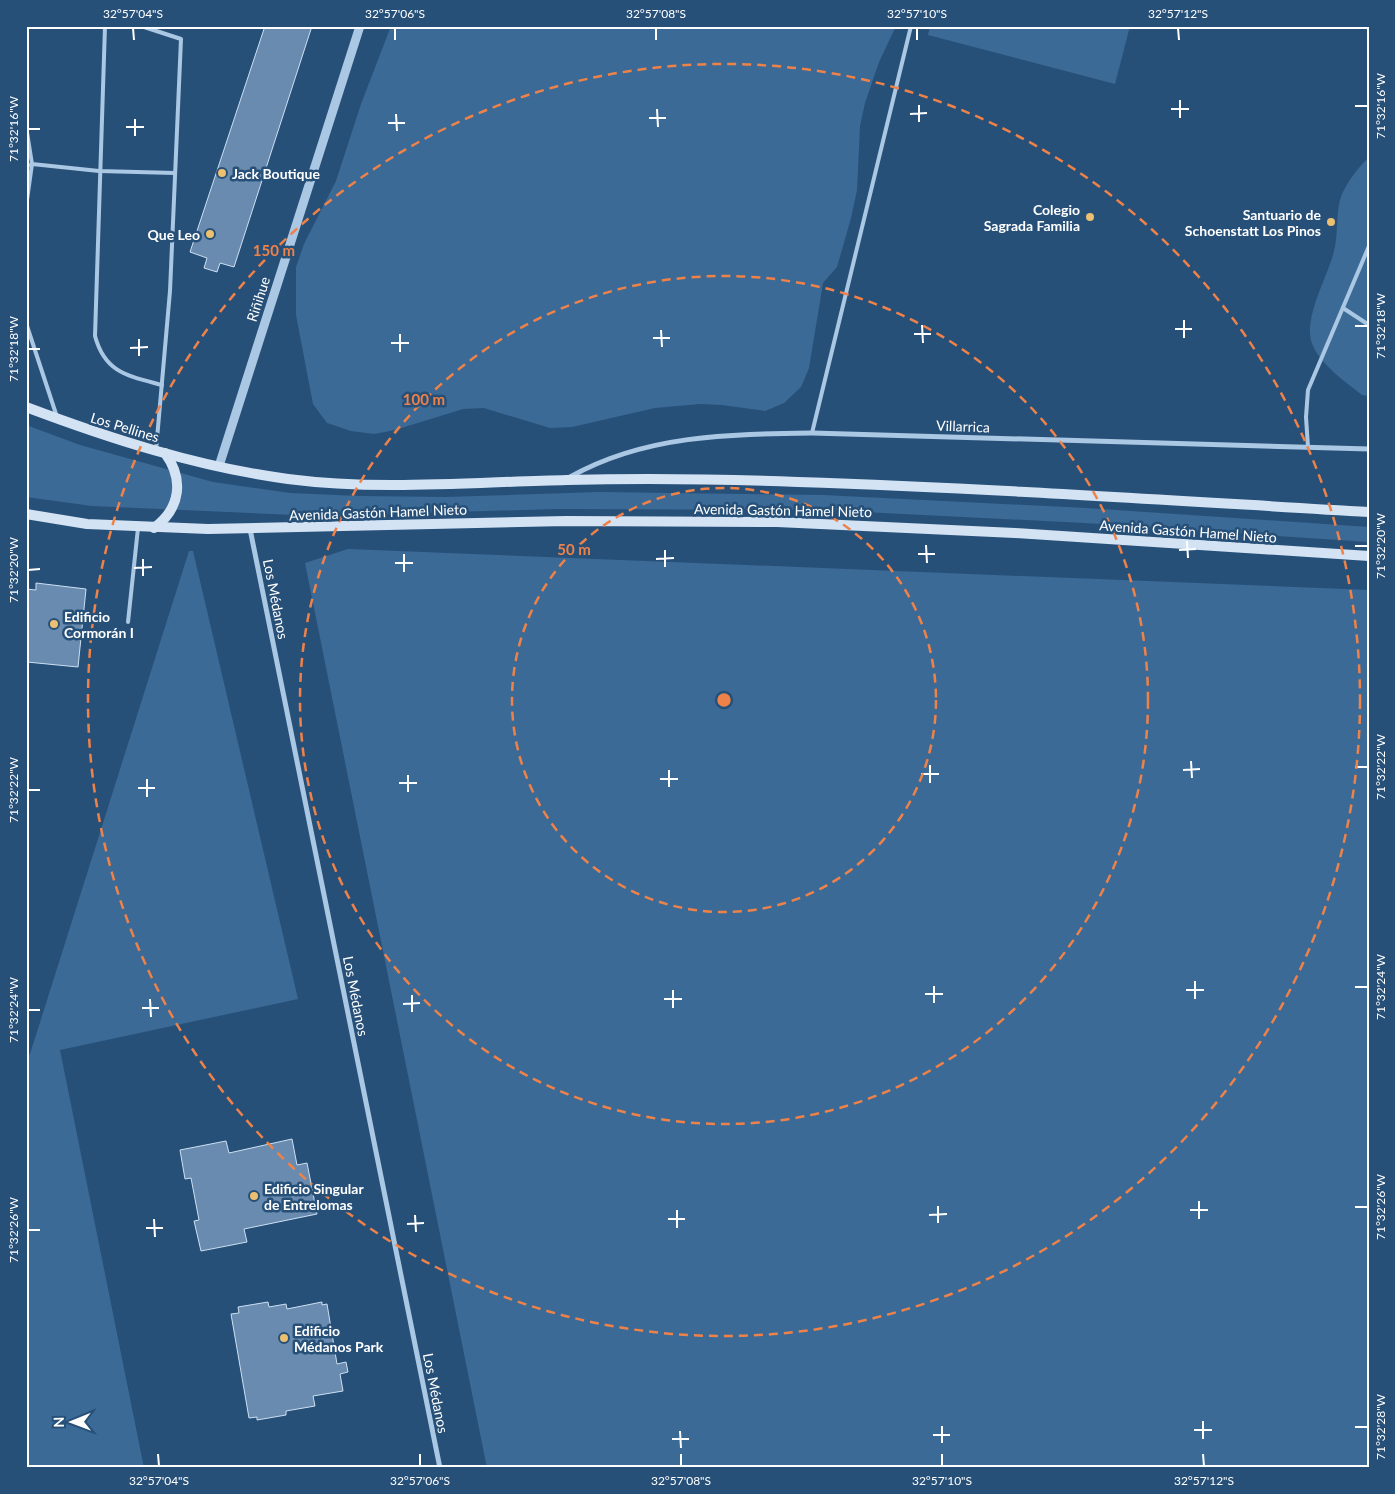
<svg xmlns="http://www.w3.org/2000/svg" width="1395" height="1494" font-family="Lato,sans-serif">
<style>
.green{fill:#3b6a96}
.building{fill:#688baf;stroke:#cde0f3}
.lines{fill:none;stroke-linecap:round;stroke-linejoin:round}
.service{stroke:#aac7e3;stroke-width:4}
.minor{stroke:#aac7e3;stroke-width:5}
.tertiary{stroke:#aac7e3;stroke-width:9}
.secondary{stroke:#d3e3f4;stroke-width:10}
.ticks{fill:none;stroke:#fff;stroke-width:2}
.ring{fill:none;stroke:#ee8249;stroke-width:2.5;stroke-dasharray:9 6}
.poi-dot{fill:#ebc070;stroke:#275079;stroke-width:2}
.labels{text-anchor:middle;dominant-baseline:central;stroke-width:5;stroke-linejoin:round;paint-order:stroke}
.poi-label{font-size:14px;font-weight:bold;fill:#fff;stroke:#275079;text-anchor:start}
.street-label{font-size:14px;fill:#fff;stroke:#275079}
.centre{fill:#ee8249;stroke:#275079;stroke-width:2.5}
.ring-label{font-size:15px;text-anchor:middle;font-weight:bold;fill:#ee8249;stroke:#275079;stroke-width:5;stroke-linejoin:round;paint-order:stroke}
.neatline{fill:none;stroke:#fff;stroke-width:2}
.ticks-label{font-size:12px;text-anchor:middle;fill:#fff}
</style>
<rect width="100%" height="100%" fill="#275079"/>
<g class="green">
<path d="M391 26H896L879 62 865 103 860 126 857 190 851 218 837 267 823 283 809 368 801 387 784 403 765 411 722 405 700 404 655 408 572 427 550 428 484 408 463 409 395 430 374 434 351 431 327 423 313 404 296 315V267L304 244 336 181 361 104Z"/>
<path d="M930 26H1130L1115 84 928 35Z"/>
<path d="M1369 157V396L1362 395C1346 382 1322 366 1313 346 1301 321 1328 277 1334 251 1339 233 1335 211 1342 194 1348 181 1358 168 1369 157Z"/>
<path d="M26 425 80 445 213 482 290 493 359 496 445 497 598 492 823 495 1086 508 1369 527V542L1085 523 824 510 556 509 317 516 92 506 26 497Z"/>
<path d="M348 549 1369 590V1468H487L305 563Z"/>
<path d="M189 551H193L298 999 60 1050 144 1468H26V1054H30Z"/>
</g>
<g class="building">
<path d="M265 26H312L234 267 220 263 217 272 204 268 207 258 190 252Z"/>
<path d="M36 583 86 589 78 667 27 662 26 589 36 590Z"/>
<path d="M292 1139 297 1165 307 1163 317 1214 244 1229 247 1242 201 1251 194 1221 199 1220 191 1178 185 1179 180 1150 226 1141 229 1153Z"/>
<path d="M268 1302 269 1307 286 1304 287 1309 322 1302V1305L327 1304 337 1364 346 1362 348 1372 340 1374 343 1391 313 1396 315 1406 286 1411V1415L257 1420V1417L249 1418 231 1314 239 1313 238 1307Z"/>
</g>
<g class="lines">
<g class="service">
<path d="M105 26 95 336C105 373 128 376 162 385"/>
<path d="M141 26 181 39 170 291 156 450"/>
<path d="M26 126 32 164 26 207"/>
<path d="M26 167 32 164 99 171 175 173"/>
<path d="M1343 308 1369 325"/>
<path d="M26 323 57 417"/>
<path d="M812 433 911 26"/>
<path d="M1308 447 1306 417 1308 390 1369 246"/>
<path d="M128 622 138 528"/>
</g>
<g class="minor">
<path d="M570 477C644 435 730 434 812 433L1369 449"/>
<path d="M250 529 440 1468"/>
</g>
<path class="tertiary" d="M219 466 360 26"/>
<g class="secondary">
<path d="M26 407C111 439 198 467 288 479 380 491 474 482 567 480 644 478 721 479 798 482 988 488 1179 501 1369 512"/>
<path d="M26 514 87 524 208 529 566 521 777 522 1015 533 1369 556"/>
<path d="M154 528C181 508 184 479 165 453"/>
</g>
</g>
<path class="ticks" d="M133 28 134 40M395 28V40M656 28V40M917 28V40M1178 28 1179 40M1180 100V118M919 105V122M1355 106H1368M657 109 658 127M1171 109H1189M396 114 397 131M910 114 927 113M649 118H666M135 119V136M388 123H405M126 127H144M28 129H40M1184 320V338M922 325 923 343M1355 326H1368M1175 329H1192M661 330 662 347M400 334V352M914 334H931M653 338H670M139 339V356M391 343H409M130 348 148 347M28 349H40M1187 541 1188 558M926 545 927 563M1355 546H1368M665 550V567M1179 550 1196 549M404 554V572M918 554H935M143 559V576M656 559 674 558M395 563H413M134 568 152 567M28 570 40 569M1191 761 1192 778M930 765V783M1355 767H1368M669 770V787M1183 770 1200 769M921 774H939M408 775V792M147 779V797M660 779H678M399 783H417M138 788H155M28 790H40M1195 981V999M934 986V1003M1355 987H1368M673 990V1008M1186 990H1204M925 994H943M412 995V1012M150 999 151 1017M664 999H682M403 1004 420 1003M142 1008H159M28 1010H40M1199 1201V1219M938 1206V1223M1355 1207H1368M677 1210V1228M1190 1210H1208M415 1215 416 1232M929 1215 947 1214M154 1219 155 1237M668 1219H685M407 1224 424 1223M146 1228H163M28 1230H40M1203 1421V1439M942 1426V1443M1355 1427H1368M1194 1430H1212M680 1431 681 1448M933 1435H950M672 1439H689M158 1454 159 1466M420 1454V1466M681 1454V1466M942 1454V1466M1203 1454 1204 1466"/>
<g class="ring">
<circle cx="724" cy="700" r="212"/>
<circle cx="724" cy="700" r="424"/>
<circle cx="724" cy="700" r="636"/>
</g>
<g class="poi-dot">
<circle cx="222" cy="173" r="5"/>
<circle cx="1090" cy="217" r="5"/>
<circle cx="1331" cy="222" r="5"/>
<circle cx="210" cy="234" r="5"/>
<circle cx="54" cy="624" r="5"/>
<circle cx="254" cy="1196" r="5"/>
<circle cx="284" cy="1338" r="5"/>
</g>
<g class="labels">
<g class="poi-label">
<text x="232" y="173">Jack Boutique</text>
<text x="1080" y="209" text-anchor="end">Colegio<tspan x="1080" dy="16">Sagrada Familia</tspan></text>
<text x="1321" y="214" text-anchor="end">Santuario de<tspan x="1321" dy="16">Schoenstatt Los Pinos</tspan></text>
<text x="200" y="234" text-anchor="end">Que Leo</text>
<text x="64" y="616">Edificio<tspan x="64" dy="16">Cormorán I</tspan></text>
<text x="264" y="1188">Edificio Singular<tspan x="264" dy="16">de Entrelomas</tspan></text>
<text x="294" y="1330">Edificio<tspan x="294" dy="16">Médanos Park</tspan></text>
</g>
<g class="street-label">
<text transform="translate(258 299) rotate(-72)">Riñihue</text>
<text transform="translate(963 426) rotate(2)">Villarrica</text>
<text transform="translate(125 427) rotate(17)">Los Pellines</text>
<text transform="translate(783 510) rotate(1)">Avenida Gastón Hamel Nieto</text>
<text transform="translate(378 512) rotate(-2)">Avenida Gastón Hamel Nieto</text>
<text transform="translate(1188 531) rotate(4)">Avenida Gastón Hamel Nieto</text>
<text transform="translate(276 599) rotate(79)">Los Médanos</text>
<text transform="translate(356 996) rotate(79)">Los Médanos</text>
<text transform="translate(436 1393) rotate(79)">Los Médanos</text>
</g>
</g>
<circle cx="724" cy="700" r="8" class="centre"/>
<g class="ring-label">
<text x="274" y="256">150 m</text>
<text x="424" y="405">100 m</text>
<text x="574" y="555">50 m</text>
</g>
<rect width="1395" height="1494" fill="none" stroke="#275079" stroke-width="55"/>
<g transform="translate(72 1422) rotate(269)" stroke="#275079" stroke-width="4" paint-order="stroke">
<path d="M0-4L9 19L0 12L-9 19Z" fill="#ffffff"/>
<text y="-8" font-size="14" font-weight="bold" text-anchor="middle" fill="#ffffff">N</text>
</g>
<rect x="28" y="28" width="1340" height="1438" class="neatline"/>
<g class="ticks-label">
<text x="133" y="18">32°57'04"S</text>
<text x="395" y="18">32°57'06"S</text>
<text x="656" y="18">32°57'08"S</text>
<text x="917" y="18">32°57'10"S</text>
<text x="1178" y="18">32°57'12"S</text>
<text transform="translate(1381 106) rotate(-90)" y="4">71°32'16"W</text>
<text transform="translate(14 129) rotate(-90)" y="4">71°32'16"W</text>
<text transform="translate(1381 326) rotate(-90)" y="4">71°32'18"W</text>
<text transform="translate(14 349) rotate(-90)" y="4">71°32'18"W</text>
<text transform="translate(1381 546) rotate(-90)" y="4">71°32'20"W</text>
<text transform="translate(14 570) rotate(-90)" y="4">71°32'20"W</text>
<text transform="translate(1381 767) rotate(-90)" y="4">71°32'22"W</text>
<text transform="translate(14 790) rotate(-90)" y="4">71°32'22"W</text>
<text transform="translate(1381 987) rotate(-90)" y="4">71°32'24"W</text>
<text transform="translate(14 1010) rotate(-90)" y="4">71°32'24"W</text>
<text transform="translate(1381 1207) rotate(-90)" y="4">71°32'26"W</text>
<text transform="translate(14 1230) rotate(-90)" y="4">71°32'26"W</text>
<text transform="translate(1381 1427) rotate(-90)" y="4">71°32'28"W</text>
<text x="159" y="1485">32°57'04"S</text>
<text x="420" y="1485">32°57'06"S</text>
<text x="681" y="1485">32°57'08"S</text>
<text x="942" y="1485">32°57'10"S</text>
<text x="1204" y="1485">32°57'12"S</text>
</g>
</svg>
